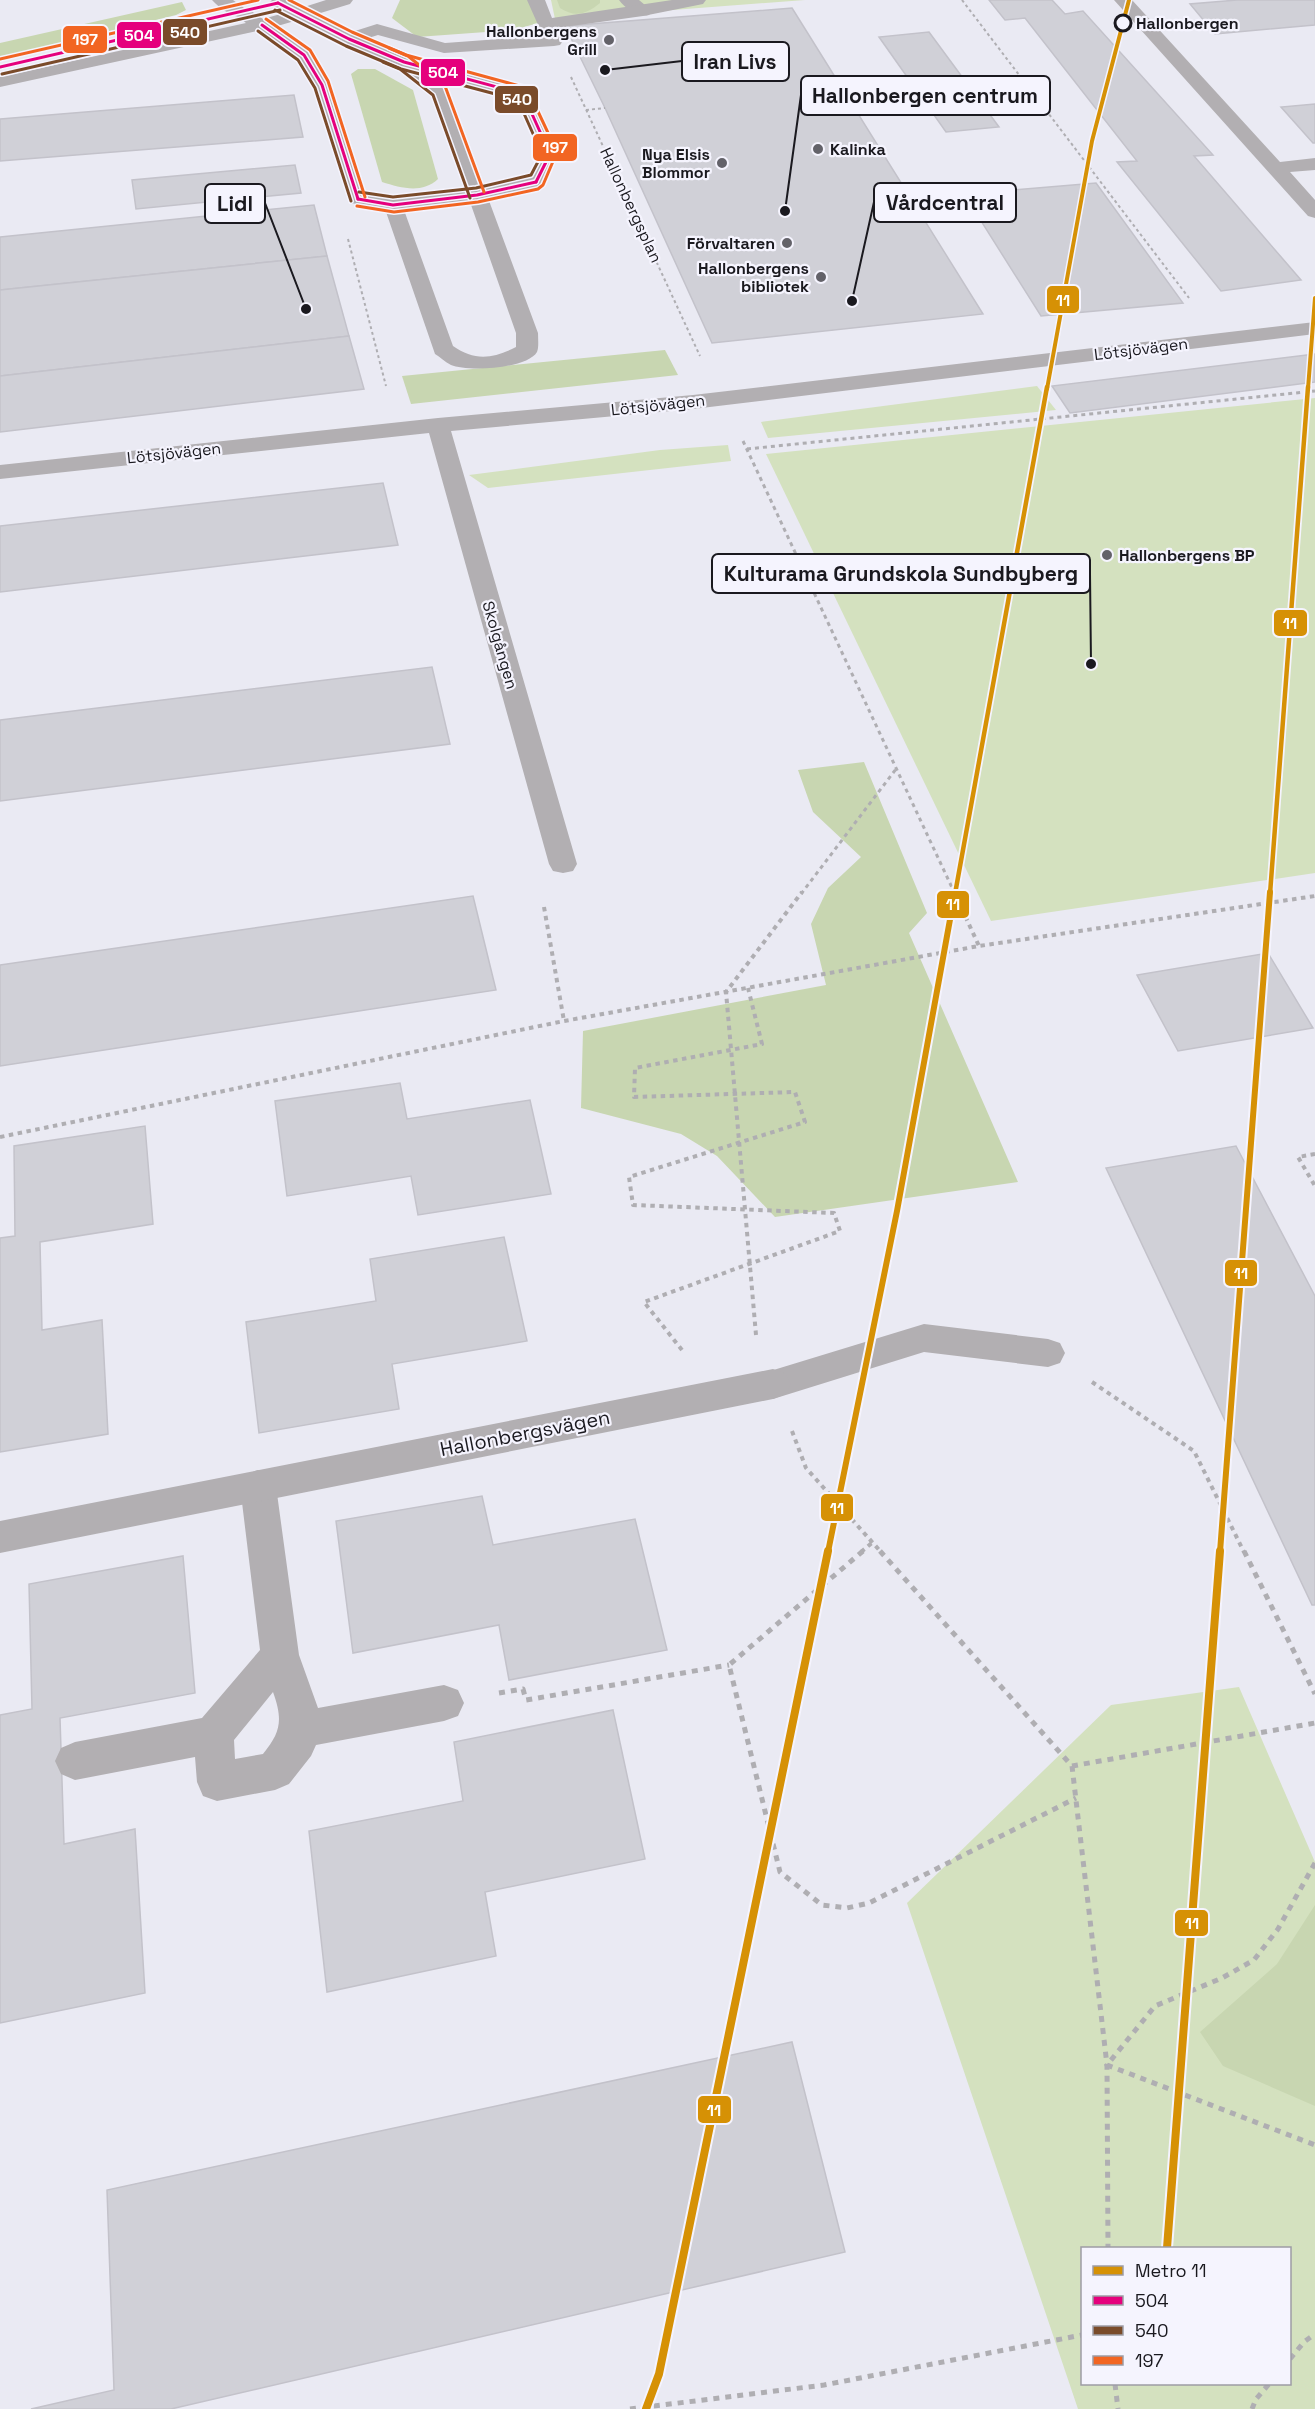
<svg xmlns="http://www.w3.org/2000/svg" width="1315" height="2409" font-family="'Space Grotesk',sans-serif">
<style>
.green{fill:#d4e1bf;fill-rule:evenodd}
.forest{fill:#c8d6b1}
.building{fill:#d0d0d7;stroke:#c3c2ca;stroke-width:1.5}
.lines{fill:none;stroke-linecap:round;stroke-linejoin:round}
.path-far3{stroke:#afaeb2;stroke-width:2;stroke-dasharray:3 3;stroke-linecap:butt}
.path-far2{stroke:#afaeb2;stroke-width:3;stroke-dasharray:4 4;stroke-linecap:butt}
.path-far1{stroke:#afaeb2;stroke-width:4;stroke-dasharray:4.5 4.5;stroke-linecap:butt}
.path{stroke:#afaeb2;stroke-width:5;stroke-dasharray:6 6;stroke-linecap:butt}
.service{fill:#b2afb2;fill-rule:evenodd}
.minor{fill:#b2afb2;fill-rule:evenodd}
.tertiary{fill:#b2afb2;fill-rule:evenodd}
.bus-1-casing{stroke:#f5f4fe;stroke-width:6}
.bus-2-casing{stroke:#f5f4fe;stroke-width:6}
.bus-3-casing{stroke:#f5f4fe;stroke-width:6}
.bus-1{stroke:#e5007d;stroke-width:3}
.bus-2{stroke:#7a4b2a;stroke-width:3}
.bus-3{stroke:#f26522;stroke-width:3}
.metro-1-far3-casing{stroke:#f5f4fe;stroke-width:7}
.metro-1-far2-casing{stroke:#f5f4fe;stroke-width:8}
.metro-1-far1-casing{stroke:#f5f4fe;stroke-width:10}
.metro-1-casing{stroke:#f5f4fe;stroke-width:12}
.metro-1-far3{stroke:#d69105;stroke-width:4}
.metro-1-far2{stroke:#d69105;stroke-width:4.5}
.metro-1-far1{stroke:#d69105;stroke-width:6}
.metro-1{stroke:#d69105;stroke-width:8}
.stop-dot{fill:#f5f4fe;stroke:#1a191f;stroke-width:3}
.poi-dot{fill:#636269;stroke:#f5f4fe;stroke-width:2}
.labels{text-anchor:middle;dominant-baseline:central;stroke-width:4.5;stroke-linejoin:round;paint-order:stroke}
.far-stop-label{font-size:16px;font-weight:bold;fill:#1a191f;stroke:#f5f4fe;text-anchor:start}
.far-poi-label{font-size:16px;font-weight:bold;fill:#1a191f;stroke:#f5f4fe;text-anchor:end}
.far-street-label{font-size:16px;fill:#1a191f;stroke:#f5f4fe}
.street-label{font-size:20px;fill:#1a191f;stroke:#f5f4fe}
.leader{fill:none;stroke:#1a191f;stroke-width:2}
.callout-dot{fill:#1a191f;stroke:#f5f4fe;stroke-width:2}
.callout{fill:#f5f4fe;stroke:#1a191f;stroke-width:2}
.callout-label{font-size:21px;text-anchor:middle;font-weight:bold;fill:#1a191f}
.line-badge{stroke:#f5f4fe;stroke-width:2}
.badge-label{font-size:16px;text-anchor:middle;font-weight:bold;fill:#fff}
</style>
<rect width="100%" height="100%" fill="#eaeaf3"/>
<g class="green">
<path d="M551 0H805L555 19Z"/>
<path d="M1037 386 1056 410 768 438 761 422Z"/>
<path d="M1315 398V873L991 921 766 454Z"/>
<path d="M728 445 731 461 488 488 469 475 660 450Z"/>
<path d="M1239 1687 1315 1862V2409H1078L907 1903 1111 1705ZM1082 2248H1290V2384H1082Z"/>
</g>
<g class="forest">
<path d="M400 0H528L538 23 514 30 417 37 392 18Z"/>
<path d="M557 0H600V3C587 14 575 18 560 8Z"/>
<path d="M182 2 186 10 176 15 0 58V43Z"/>
<path d="M358 69H375L413 90 438 179C422 194 401 188 382 182L351 74Z"/>
<path d="M665 350 678 375 411 404 402 376Z"/>
<path d="M864 762 927 913 909 933 1018 1182 775 1217 717 1156 681 1134 581 1108 583 1031 826 985 811 924 828 888 861 857 813 812 798 770Z"/>
<path d="M1315 1905V2106L1223 2066 1200 2032 1277 1964Z"/>
</g>
<g class="building">
<path d="M989 0H1052L1065 14 1083 11 1213 155 1194 156 1301 280 1221 291 1117 162 1137 161 1025 18 1005 20Z"/>
<path d="M1237 0H1315V25L1215 34 1190 4Z"/>
<path d="M792 8 983 314 712 343 605 108 565 26Z"/>
<path d="M929 32 999 127 946 132 879 37Z"/>
<path d="M294 95 303 137 0 161V119Z"/>
<path d="M1315 104V143H1313L1281 107Z"/>
<path d="M295 165 301 193 136 209 132 180Z"/>
<path d="M1096 183 1183 303 1041 316 964 194Z"/>
<path d="M314 205 327 256 0 290V237Z"/>
<path d="M327 256 349 336 0 376V290Z"/>
<path d="M349 336 364 389 0 432V376Z"/>
<path d="M1315 354V382L1070 413 1052 386Z"/>
<path d="M383 483 398 545 0 592V526Z"/>
<path d="M432 667 450 744 0 801V720Z"/>
<path d="M473 896 496 990 0 1066V965Z"/>
<path d="M1268 953 1313 1028 1178 1051 1137 975Z"/>
<path d="M400 1083 407 1119 530 1100 551 1194 418 1215 411 1176 287 1196 275 1101Z"/>
<path d="M145 1126 153 1224 40 1242 42 1330 102 1320 108 1434 0 1452V1238L15 1236 14 1146Z"/>
<path d="M1236 1146 1315 1296V1605H1312L1106 1168Z"/>
<path d="M504 1237 527 1341 392 1364 399 1409 259 1433 246 1322 376 1301 370 1259Z"/>
<path d="M482 1496 493 1545 635 1519 667 1650 509 1680 499 1625 353 1653 336 1521Z"/>
<path d="M183 1556 195 1693 60 1718 64 1844 135 1829 145 1993 0 2023V1715L32 1709 29 1584Z"/>
<path d="M613 1710 645 1859 485 1892 496 1956 327 1992 309 1831 463 1801 454 1742Z"/>
<path d="M792 2042 845 2252 171 2409H31L114 2390 107 2190Z"/>
</g>
<g class="lines">
<g class="path-far3">
<path d="M962 0 1189 298"/>
<path d="M571 77 700 356"/>
<path d="M586 110 605 108"/>
<path d="M348 239 386 386"/>
</g>
<g class="path-far2">
<path d="M743 441 955 894"/>
<path d="M747 449 1315 391"/>
<path d="M801 894 896 769"/>
</g>
<g class="path-far1">
<path d="M954 892 979 946"/>
<path d="M544 907 564 1021"/>
<path d="M0 1137 564 1021 979 946 1315 896"/>
<path d="M1315 1154 1298 1157 1315 1186"/>
<path d="M756 1335 726 992 802 892"/>
<path d="M682 1350 644 1302 840 1231 834 1213 633 1205 629 1177 805 1122 795 1092 634 1097 635 1068 762 1044 748 988"/>
<path d="M1092 1382 1194 1451 1244 1552"/>
<path d="M792 1431 806 1468 881 1552"/>
<path d="M861 1552 873 1542"/>
</g>
<g class="path">
<path d="M863 1551 729 1665 780 1872 822 1905 847 1908 869 1903 1076 1798"/>
<path d="M880 1551 1072 1766 1107 2065 1108 2248"/>
<path d="M1244 1551 1315 1694"/>
<path d="M499 1693 523 1689 526 1700 729 1665"/>
<path d="M1072 1766 1315 1723"/>
<path d="M1315 1863 1278 1929 1254 1960 1222 1978 1155 2006 1107 2065 1315 2145"/>
<path d="M1290 2359 1304 2342 1315 2334"/>
<path d="M1115 2384 1118 2409"/>
<path d="M630 2409 824 2385 1082 2335"/>
<path d="M1252 2409 1256 2399 1269 2384"/>
</g>
<g class="service">
<path d="M212 0H233L251 13 248 17C236 20 220 9 212 0Z"/>
<path d="M619 0H639L652 11 649 15C638 18 626 9 619 0Z"/>
<path d="M258 1470 271 1475 276 1486 299 1655 318 1708 444 1685 458 1690 464 1703 458 1716 444 1721 316 1745 311 1756 289 1784 275 1790 217 1801 203 1796 197 1782 195 1757 75 1780 61 1774 55 1761 61 1748 75 1742 202 1718 260 1650 240 1486 245 1475ZM273 1692C283 1720 281 1732 263 1754L235 1759 234 1740Z"/>
</g>
<g class="minor">
<path d="M272 0H285L301 8 326 0H353L350 4 314 15 353 34 355 31 377 24 445 43 543 36 527 0H545L552 18 672 0H706L703 4 643 16 557 28 563 41 560 45 554 46 444 53 378 35 365 39 410 58 529 90 532 94 560 154 543 186 488 198 538 333C538 339 539 347 537 352 527 369 467 372 451 365 445 362 440 357 435 354L385 209 351 203 313 85 297 58 257 31 0 87V77L246 23 233 13 236 9H248L263 19 284 13 269 3ZM298 20 343 43 402 67 431 92 466 190 393 199 366 195 331 85 310 51 274 27ZM432 75 515 98 540 154 528 178 484 188 448 90ZM470 202 516 333V347C493 359 474 361 453 346L404 210Z"/>
<path d="M1114 0H1132L1280 162 1315 158V170L1290 172 1315 200V218L1308 216Z"/>
<path d="M1315 322V334L693 409 451 431 577 864 573 871 563 873 553 871 549 864 429 433 0 479V465L438 418 693 395Z"/>
<path d="M924 1324 1048 1339 1060 1343 1065 1353 1060 1363 1048 1367 924 1352 773 1399 760 1394 755 1384 760 1374Z"/>
</g>
<path class="tertiary" d="M773 1369 786 1374 791 1384 786 1394 773 1399 0 1553V1521Z"/>
<g class="bus-1-casing">
<g id="bus-1">
<path d="M278 3 349 39 404 62 523 94 550 154 536 182"/>
<path d="M262 25 304 55 322 85 358 199"/>
<path d="M0 67 278 3"/>
<path d="M358 199 393 205 477 195 536 182"/>
</g>
</g>
<g class="bus-2-casing">
<g id="bus-2">
<path d="M275 10 346 46 401 69 518 100 542 154 531 175 476 188 393 197 359 192"/>
<path d="M258 31 298 60 315 88 351 201"/>
<path d="M383 62 400 69 433 95 470 198"/>
<path d="M2 74 280 10"/>
</g>
</g>
<g class="bus-3-casing">
<g id="bus-3">
<path d="M289 0 352 32 406 55 527 88 557 152 543 185 538 189 478 202 394 212 357 206"/>
<path d="M266 19 310 50 328 81 365 197"/>
<path d="M389 48 408 56 445 86 484 192"/>
<path d="M0 59 258 0"/>
</g>
</g>
<use href="#bus-1" class="bus-1"/>
<use href="#bus-2" class="bus-2"/>
<use href="#bus-3" class="bus-3"/>
<g class="metro-1-far3-casing">
<g id="metro-1-far3">
<path d="M1047 389 1092 141 1129 0"/>
<path d="M1308 389 1315 298"/>
</g>
</g>
<g class="metro-1-far2-casing">
<g id="metro-1-far2">
<path d="M955 894 1047 387"/>
<path d="M1270 894 1308 387"/>
</g>
</g>
<g class="metro-1-far1-casing">
<g id="metro-1-far1">
<path d="M828 1552 897 1211 955 892"/>
<path d="M1220 1552 1270 892"/>
</g>
</g>
<g class="metro-1-casing">
<g id="metro-1">
<path d="M1167 2248 1220 1551"/>
<path d="M646 2409 659 2374 828 1551"/>
</g>
</g>
<use href="#metro-1-far3" class="metro-1-far3"/>
<use href="#metro-1-far2" class="metro-1-far2"/>
<use href="#metro-1-far1" class="metro-1-far1"/>
<use href="#metro-1" class="metro-1"/>
</g>
<circle class="stop-dot" cx="1123" cy="23" r="8"/>
<g class="poi-dot">
<circle cx="609" cy="40" r="6"/>
<circle cx="818" cy="149" r="6"/>
<circle cx="722" cy="163" r="6"/>
<circle cx="787" cy="243" r="6"/>
<circle cx="821" cy="277" r="6"/>
<circle cx="1107" cy="555" r="6"/>
</g>
<g class="labels">
<g class="far-stop-label">
<text x="1136" y="23">Hallonbergen</text>
</g>
<g class="far-poi-label">
<text x="597" y="31">Hallonbergens<tspan x="597" dy="18">Grill</tspan></text>
<text x="830" y="149" text-anchor="start">Kalinka</text>
<text x="710" y="154">Nya Elsis<tspan x="710" dy="18">Blommor</tspan></text>
<text x="775" y="243">Förvaltaren</text>
<text x="809" y="268">Hallonbergens<tspan x="809" dy="18">bibliotek</tspan></text>
<text x="1119" y="555" text-anchor="start">Hallonbergens BP</text>
</g>
<g class="far-street-label">
<text transform="translate(631 205) rotate(65)">Hallonbergsplan</text>
<text transform="translate(1141 349) rotate(-7)">Lötsjövägen</text>
<text transform="translate(658 405) rotate(-6)">Lötsjövägen</text>
<text transform="translate(174 453) rotate(-6)">Lötsjövägen</text>
<text transform="translate(500 645) rotate(74)">Skolgången</text>
</g>
<g class="street-label">
<text transform="translate(525 1433) rotate(-11)">Hallonbergsvägen</text>
</g>
</g>
<path class="leader" d="M605 70L682 61M785 211L801 95M852 301L874 202M306 309L265 203M1091 664L1090 574"/>
<g class="callout-dot">
<circle cx="605" cy="70" r="6"/>
<circle cx="785" cy="211" r="6"/>
<circle cx="852" cy="301" r="6"/>
<circle cx="306" cy="309" r="6"/>
<circle cx="1091" cy="664" r="6"/>
</g>
<g class="callout">
<rect x="682" y="42" width="107" height="39" rx="6"/>
<rect x="801" y="76" width="249" height="39" rx="6"/>
<rect x="874" y="183" width="142" height="39" rx="6"/>
<rect x="205" y="184" width="60" height="39" rx="6"/>
<rect x="712" y="554" width="378" height="39" rx="6"/>
</g>
<g class="callout-label">
<text x="735" y="69">Iran Livs</text>
<text x="925" y="103">Hallonbergen centrum</text>
<text x="945" y="210">Vårdcentral</text>
<text x="235" y="211">Lidl</text>
<text x="901" y="581">Kulturama Grundskola Sundbyberg</text>
</g>
<g class="line-badge">
<rect x="162" y="18" width="46" height="28" rx="6" fill="#7a4b2a"/>
<rect x="116" y="21" width="46" height="28" rx="6" fill="#e5007d"/>
<rect x="62" y="25" width="46" height="29" rx="6" fill="#f26522"/>
<rect x="420" y="58" width="46" height="29" rx="6" fill="#e5007d"/>
<rect x="494" y="85" width="45" height="29" rx="6" fill="#7a4b2a"/>
<rect x="532" y="133" width="46" height="29" rx="6" fill="#f26522"/>
<rect x="1046" y="285" width="34" height="29" rx="6" fill="#d69105"/>
<rect x="1273" y="609" width="35" height="28" rx="6" fill="#d69105"/>
<rect x="936" y="890" width="34" height="29" rx="6" fill="#d69105"/>
<rect x="1224" y="1259" width="34" height="28" rx="6" fill="#d69105"/>
<rect x="820" y="1493" width="34" height="29" rx="6" fill="#d69105"/>
<rect x="1174" y="1909" width="35" height="28" rx="6" fill="#d69105"/>
<rect x="697" y="2095" width="35" height="29" rx="6" fill="#d69105"/>
</g>
<g class="badge-label">
<text x="185" y="38">540</text>
<text x="139" y="41">504</text>
<text x="85" y="45">197</text>
<text x="443" y="78">504</text>
<text x="517" y="105">540</text>
<text x="555" y="153">197</text>
<text x="1063" y="306">11</text>
<text x="1290" y="629">11</text>
<text x="953" y="910">11</text>
<text x="1241" y="1279">11</text>
<text x="837" y="1514">11</text>
<text x="1192" y="1929">11</text>
<text x="714" y="2116">11</text>
</g>
<rect x="1081" y="2247" width="210" height="138" fill="#f5f4fe" stroke="#9d9ca5" stroke-width="1.5"/>
<rect x="1093" y="2266" width="30" height="9" fill="#d69105" stroke="#9d9ca5" stroke-width="1.5"/>
<text x="1135" y="2277" font-size="18" fill="#1a191f">Metro 11</text>
<rect x="1093" y="2296" width="30" height="9" fill="#e5007d" stroke="#9d9ca5" stroke-width="1.5"/>
<text x="1135" y="2307" font-size="18" fill="#1a191f">504</text>
<rect x="1093" y="2326" width="30" height="9" fill="#7a4b2a" stroke="#9d9ca5" stroke-width="1.5"/>
<text x="1135" y="2337" font-size="18" fill="#1a191f">540</text>
<rect x="1093" y="2356" width="30" height="9" fill="#f26522" stroke="#9d9ca5" stroke-width="1.5"/>
<text x="1135" y="2367" font-size="18" fill="#1a191f">197</text>
</svg>
